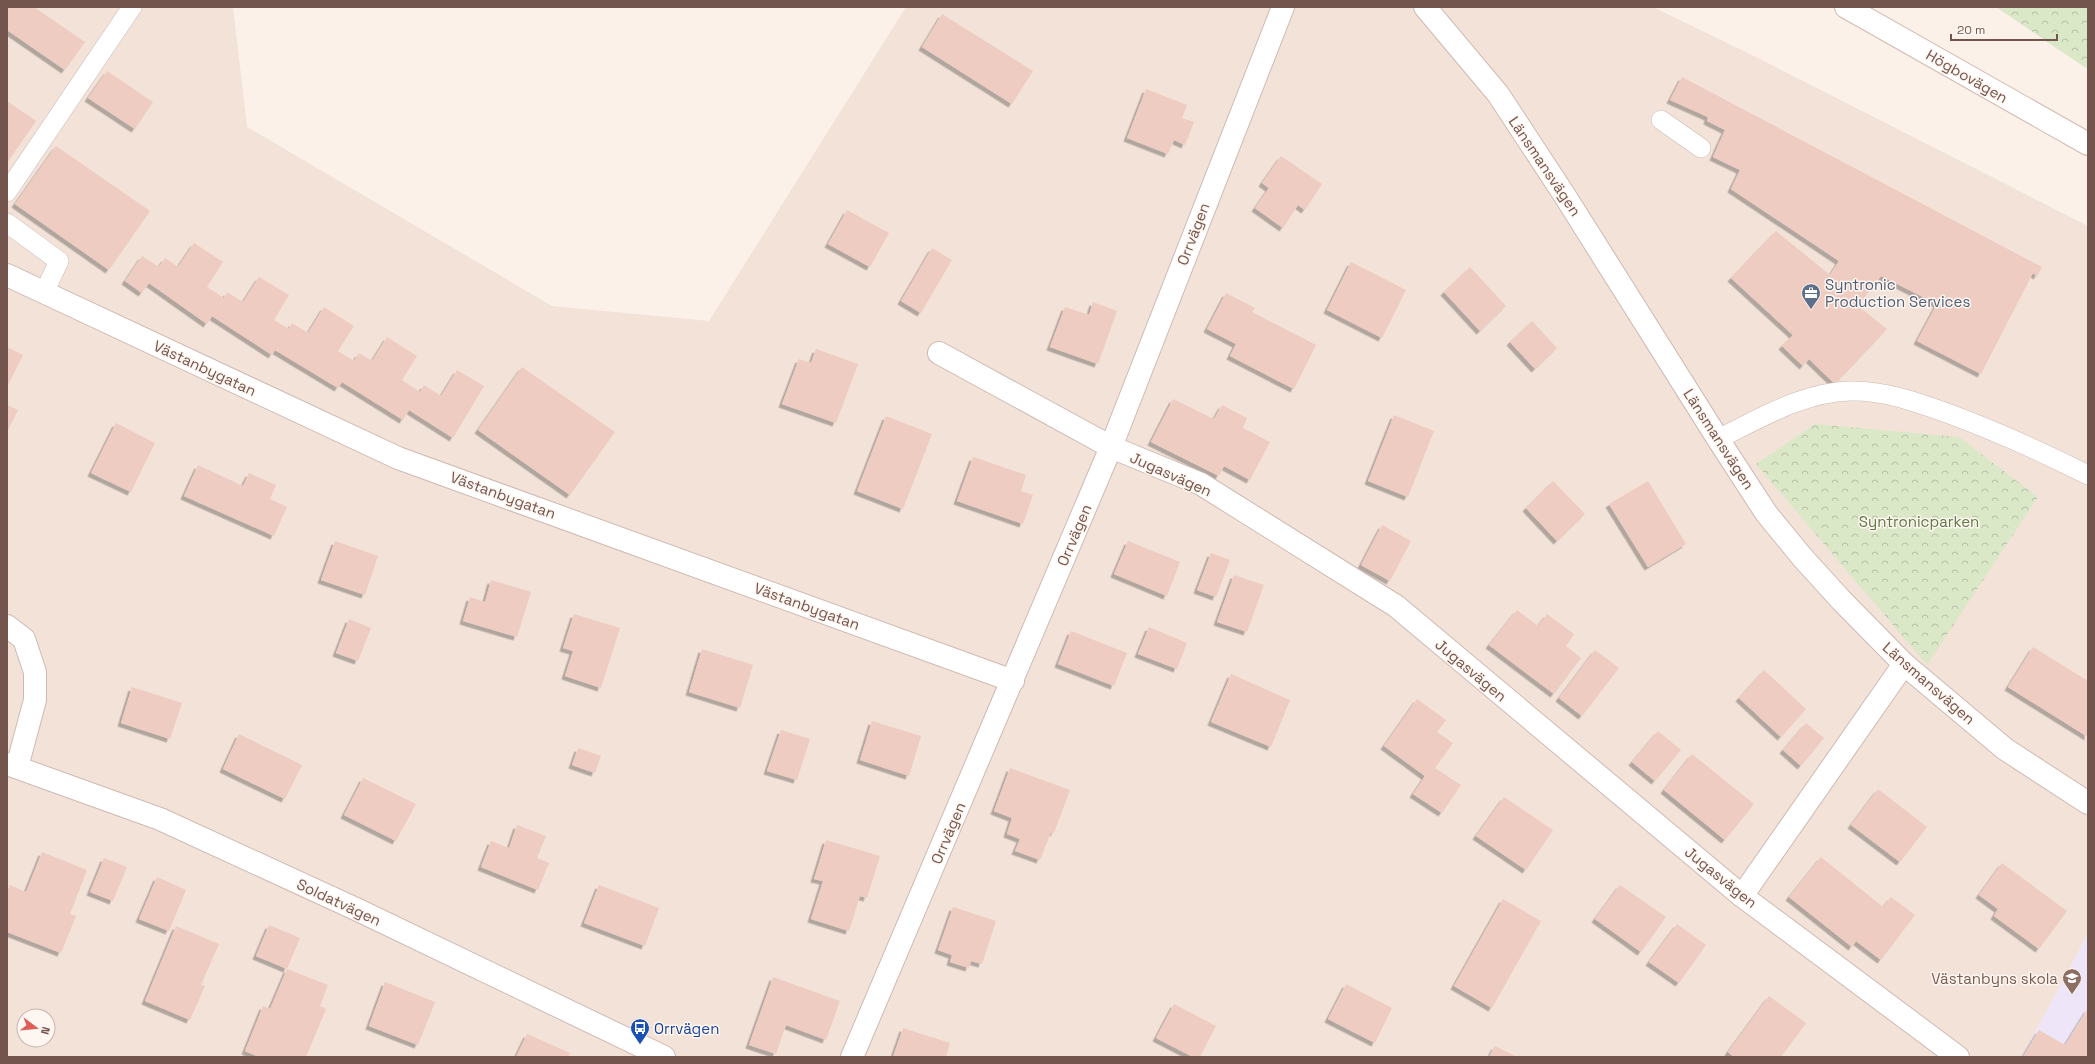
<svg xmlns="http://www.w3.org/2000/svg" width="2095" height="1064" font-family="'Space Grotesk',sans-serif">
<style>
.residential{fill:#f2e2d8;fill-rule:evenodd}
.education{fill:#eee6f8}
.forest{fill:url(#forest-crowns)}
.building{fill:#efccc2;filter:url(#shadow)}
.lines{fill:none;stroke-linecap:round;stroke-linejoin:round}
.lane-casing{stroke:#cfbab2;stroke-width:20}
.street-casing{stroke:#cfbab2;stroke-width:24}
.secondary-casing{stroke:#d1b9b0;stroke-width:24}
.lane{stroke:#fff;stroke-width:19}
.street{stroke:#fff;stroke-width:22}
.secondary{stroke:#fff;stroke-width:22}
.labels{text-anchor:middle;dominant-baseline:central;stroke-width:3;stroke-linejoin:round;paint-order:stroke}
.street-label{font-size:15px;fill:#74554e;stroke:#fef6f0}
.service-label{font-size:15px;fill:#4e5e75;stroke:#fef6f0;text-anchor:start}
.park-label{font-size:15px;fill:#5e7947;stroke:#fef6f0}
.education-label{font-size:15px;fill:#785e54;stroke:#fef6f0;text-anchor:end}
.transit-label{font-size:15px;fill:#164399;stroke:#fef6f0;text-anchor:start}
</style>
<defs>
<pattern id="forest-crowns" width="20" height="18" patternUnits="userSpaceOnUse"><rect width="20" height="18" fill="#dbe8c8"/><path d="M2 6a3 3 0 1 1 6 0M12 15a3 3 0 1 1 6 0" fill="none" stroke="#b6bfa5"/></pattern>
<filter id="shadow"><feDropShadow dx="-3.5" dy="3.5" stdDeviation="0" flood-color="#0004"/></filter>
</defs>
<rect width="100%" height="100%" fill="#fbf1e9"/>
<path class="residential" d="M7 7H233L247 127 552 306 709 321 906 7H1653L1758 58 2088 226V934L2022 1057H7ZM24 1016H48V1040H24Z"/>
<path class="education" d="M2088 934V1057H2022Z"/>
<g class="forest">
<path d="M1996 7H2088V69L2083 66Z"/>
<path d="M1815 424 1959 437 2038 497 1927 665 1756 464Z"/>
</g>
<g class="building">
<path d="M7 7H34L85 42 65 70 7 30Z"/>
<path d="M942 14 1033 71 1012 104 922 47Z"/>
<path d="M107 71 153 102 135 129 88 98Z"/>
<path d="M1682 77 2042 267 2037 276 2033 273 1981 374 1917 341 1937 304 1881 276 1858 306 1887 329 1835 384 1809 359 1803 366 1782 346 1793 335 1731 278 1776 231 1830 275 1839 261 1731 189 1740 170 1713 157 1725 130 1707 121 1708 117 1670 100Z"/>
<path d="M1146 89 1187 105 1182 118 1194 122 1185 145 1174 140 1168 154 1127 138Z"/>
<path d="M7 101 36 121 7 163Z"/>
<path d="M56 146 150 211 109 270 15 204Z"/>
<path d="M1281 156 1322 184 1305 210 1298 205 1283 228 1255 208 1269 188 1262 183Z"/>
<path d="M847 210 889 233 870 267 828 244Z"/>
<path d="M194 243 223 262 207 287 224 298 227 292 243 302 259 277 289 295 274 320 289 329 292 323 308 333 324 307 354 326 338 351 354 361 359 353 372 361 387 337 417 356 402 380 420 392 424 385 441 396 457 370 484 386 453 438 409 410 403 420 342 382 338 388 275 350 272 355 212 316 207 324 149 283 142 293 125 281 142 256 159 267 165 258 178 267Z"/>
<path d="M932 248 952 260 921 313 901 301Z"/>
<path d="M1351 262 1406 290 1382 338 1327 310Z"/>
<path d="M1470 267 1506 306 1480 331 1444 292Z"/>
<path d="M1226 293 1255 308 1252 312 1316 345 1294 389 1230 356 1236 344 1207 329Z"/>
<path d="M1093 302 1117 311 1098 364 1050 347 1065 307 1089 315Z"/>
<path d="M1532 321 1557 348 1535 369 1510 342Z"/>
<path d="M7 347 23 355 7 387Z"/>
<path d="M816 349 858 364 836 423 782 404 799 359 811 363Z"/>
<path d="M522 367 615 432 570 495 478 430Z"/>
<path d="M1173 399 1214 419 1222 405 1247 418 1243 428 1270 442 1250 480 1224 466 1219 476 1151 442Z"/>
<path d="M7 405 18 410 7 432Z"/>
<path d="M1394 415 1434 431 1408 497 1368 481Z"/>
<path d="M886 416 932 434 903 509 857 491Z"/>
<path d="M116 423 155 443 131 492 91 473Z"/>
<path d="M973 457 1026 475 1021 491 1033 495 1023 524 957 501Z"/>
<path d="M198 465 243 486 249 473 276 485 270 499 287 507 274 536 184 496Z"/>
<path d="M1553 481 1585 514 1557 541 1526 508Z"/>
<path d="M1648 481 1686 544 1648 567 1609 504Z"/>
<path d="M1382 525 1411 541 1390 581 1361 565Z"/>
<path d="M335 541 378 556 365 595 321 580Z"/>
<path d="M1128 541 1180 562 1167 596 1114 574Z"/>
<path d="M1211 553 1230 560 1216 597 1197 590Z"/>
<path d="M1234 575 1264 585 1247 632 1217 622Z"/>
<path d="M491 580 531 592 517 637 463 621 470 597 485 602Z"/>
<path d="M1517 610 1538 626 1547 614 1574 634 1566 646 1581 658 1554 694 1489 645Z"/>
<path d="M574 614 620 628 601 688 565 676 573 651 563 648Z"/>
<path d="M349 619 371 628 358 661 336 653Z"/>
<path d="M1149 627 1187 643 1177 669 1138 654Z"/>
<path d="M1071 631 1127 653 1114 686 1058 664Z"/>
<path d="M2033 647 2088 681V737L2008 687Z"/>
<path d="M702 649 753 665 740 708 689 692Z"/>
<path d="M1595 650 1619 668 1582 716 1559 698Z"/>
<path d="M1764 670 1806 709 1781 737 1739 698Z"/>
<path d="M1231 674 1290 700 1271 747 1211 722Z"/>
<path d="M132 687 182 703 170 739 121 723Z"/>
<path d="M1417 699 1446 720 1437 732 1453 743 1435 768 1461 785 1442 813 1413 794 1425 776 1384 746Z"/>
<path d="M872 721 921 736 909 776 860 760Z"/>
<path d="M1806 723 1824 738 1801 766 1783 750Z"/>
<path d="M781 730 810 739 797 780 767 771Z"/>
<path d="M1658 731 1681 750 1655 781 1632 762Z"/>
<path d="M239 734 302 765 285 799 223 769Z"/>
<path d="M578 748 601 756 595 773 572 765Z"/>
<path d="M1692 754 1754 804 1725 840 1664 790Z"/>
<path d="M1010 768 1070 790 1054 833 1051 832 1040 860 1015 851 1020 839 1007 834 1012 818 994 811Z"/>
<path d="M363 778 416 804 396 841 344 815Z"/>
<path d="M1878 789 1927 827 1900 862 1851 825Z"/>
<path d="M1504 797 1553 830 1526 870 1476 836Z"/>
<path d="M517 825 546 836 537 858 549 863 538 890 481 867 491 841 509 848Z"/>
<path d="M826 840 880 856 867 898 860 896 849 931 811 919 823 881 814 879Z"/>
<path d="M42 852 87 870 70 914 76 916 61 953 7 932V892L10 885 26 892Z"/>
<path d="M1821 857 1883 907 1891 897 1915 915 1881 960 1856 941 1852 947 1789 897Z"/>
<path d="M104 858 127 867 113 901 90 892Z"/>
<path d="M2002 863 2067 911 2039 949 1994 916 1998 909 1979 895Z"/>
<path d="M157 877 186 890 169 931 139 919Z"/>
<path d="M599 885 659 908 645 946 584 923Z"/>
<path d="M1620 885 1666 917 1641 952 1595 919Z"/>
<path d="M1503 899 1541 921 1492 1008 1454 986Z"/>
<path d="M953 907 996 921 982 964 971 961 969 968 950 962 952 955 938 950Z"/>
<path d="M1677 924 1706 945 1679 983 1649 962Z"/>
<path d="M269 925 300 938 287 969 328 985 320 1006 326 1009 306 1057H259L245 1051 263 1006 270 1009 287 969 256 956Z"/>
<path d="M176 926 219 944 201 985 205 986 190 1020 145 1001Z"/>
<path d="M773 977 840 1001 826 1040 786 1025 776 1054 749 1045Z"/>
<path d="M385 982 435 1002 418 1045 369 1026Z"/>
<path d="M1346 984 1392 1008 1375 1043 1328 1019Z"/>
<path d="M1769 996 1806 1023 1781 1057H1734L1728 1052Z"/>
<path d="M1174 1004 1216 1026 1200 1057H1193L1156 1038Z"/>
<path d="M2088 1008V1057H2023L2039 1030 2065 1045Z"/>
<path d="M903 1028 950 1043 946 1057H893Z"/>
<path d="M527 1034 570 1053 568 1057H516Z"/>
<path d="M1495 1046 1517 1057H1489Z"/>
</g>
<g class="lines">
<g class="lane-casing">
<g id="lane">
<path d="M1661 120 1701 148"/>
<path d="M7 192 132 7"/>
<path d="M7 223 59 261 44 293"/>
<path d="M1718 439C1759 419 1803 392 1850 391 1883 390 1916 402 1947 413 1996 431 2042 452 2088 475"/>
</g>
</g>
<g class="street-casing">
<g id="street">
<path d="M1425 7 1498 94 1565 196 1718 439 1766 513 1802 557 1842 601 1904 664 2005 749 2088 803"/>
<path d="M7 275 398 458 1013 681"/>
<path d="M939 353 1111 447 1201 484 1396 606 1742 896 1958 1057"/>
<path d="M7 626 24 639 35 672V700L17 767"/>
<path d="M7 764 160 819 358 910 664 1057"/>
<path d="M1742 896 1904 664"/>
<path d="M852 1057 1111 447 1283 7"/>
</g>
</g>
<g class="secondary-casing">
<path id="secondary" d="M1846 7 2088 144"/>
</g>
<use href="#lane" class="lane"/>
<use href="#street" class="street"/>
<use href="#secondary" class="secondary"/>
</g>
<defs>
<g id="office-pin" transform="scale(1)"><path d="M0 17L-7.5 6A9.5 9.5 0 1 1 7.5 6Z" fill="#5c6f8a" stroke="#fef6f0"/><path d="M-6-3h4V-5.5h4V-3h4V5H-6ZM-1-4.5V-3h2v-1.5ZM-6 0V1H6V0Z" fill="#fff"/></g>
<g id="school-pin" transform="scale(1)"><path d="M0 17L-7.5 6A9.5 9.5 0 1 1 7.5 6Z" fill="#8d6e63" stroke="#fef6f0"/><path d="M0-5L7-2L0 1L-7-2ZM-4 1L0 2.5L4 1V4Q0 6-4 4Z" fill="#fff"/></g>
<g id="bus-pin" transform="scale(1)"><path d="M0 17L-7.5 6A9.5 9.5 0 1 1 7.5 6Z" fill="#1a4fb4" stroke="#fef6f0"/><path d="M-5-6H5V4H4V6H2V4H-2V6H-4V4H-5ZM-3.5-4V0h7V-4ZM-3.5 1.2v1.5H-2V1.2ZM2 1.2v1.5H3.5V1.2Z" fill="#fff"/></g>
</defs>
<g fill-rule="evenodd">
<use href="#office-pin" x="1811" y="293"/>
<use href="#school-pin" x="2072" y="978"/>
<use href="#bus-pin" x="640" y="1028"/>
</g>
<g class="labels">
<g class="street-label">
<text transform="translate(1967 76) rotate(30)">Högbovägen</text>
<text transform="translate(1545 166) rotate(56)">Länsmansvägen</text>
<text transform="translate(1193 234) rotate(-69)">Orrvägen</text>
<text transform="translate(205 368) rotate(25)">Västanbygatan</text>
<text transform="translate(1719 439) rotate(57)">Länsmansvägen</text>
<text transform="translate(1171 474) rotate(24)">Jugasvägen</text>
<text transform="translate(503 495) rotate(20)">Västanbygatan</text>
<text transform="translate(1074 535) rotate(-67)">Orrvägen</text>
<text transform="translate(807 606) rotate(20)">Västanbygatan</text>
<text transform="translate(1471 670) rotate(40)">Jugasvägen</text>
<text transform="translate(1929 683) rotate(41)">Länsmansvägen</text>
<text transform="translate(948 833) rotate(-67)">Orrvägen</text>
<text transform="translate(1721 877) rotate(39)">Jugasvägen</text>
<text transform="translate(339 902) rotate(25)">Soldatvägen</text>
</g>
<g class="service-label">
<text x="1825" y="284">Syntronic<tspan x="1825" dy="17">Production Services</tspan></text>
</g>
<g class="park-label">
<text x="1919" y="521">Syntronicparken</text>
</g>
<g class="education-label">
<text x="2058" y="978">Västanbyns skola</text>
</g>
<g class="transit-label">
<text x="654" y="1028">Orrvägen</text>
</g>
</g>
<rect width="2095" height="1064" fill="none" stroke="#74554e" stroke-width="16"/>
<g transform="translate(36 1028) rotate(106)"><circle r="19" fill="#fef6f0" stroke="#c7b6af"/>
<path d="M0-3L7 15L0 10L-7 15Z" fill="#dd5d57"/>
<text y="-6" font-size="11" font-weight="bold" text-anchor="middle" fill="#74554e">N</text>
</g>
<path d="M1951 34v6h106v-6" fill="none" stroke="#74554e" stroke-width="2"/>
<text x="1957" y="34" font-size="12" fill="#74554e" stroke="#fef6f0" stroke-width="3" paint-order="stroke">20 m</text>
</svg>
